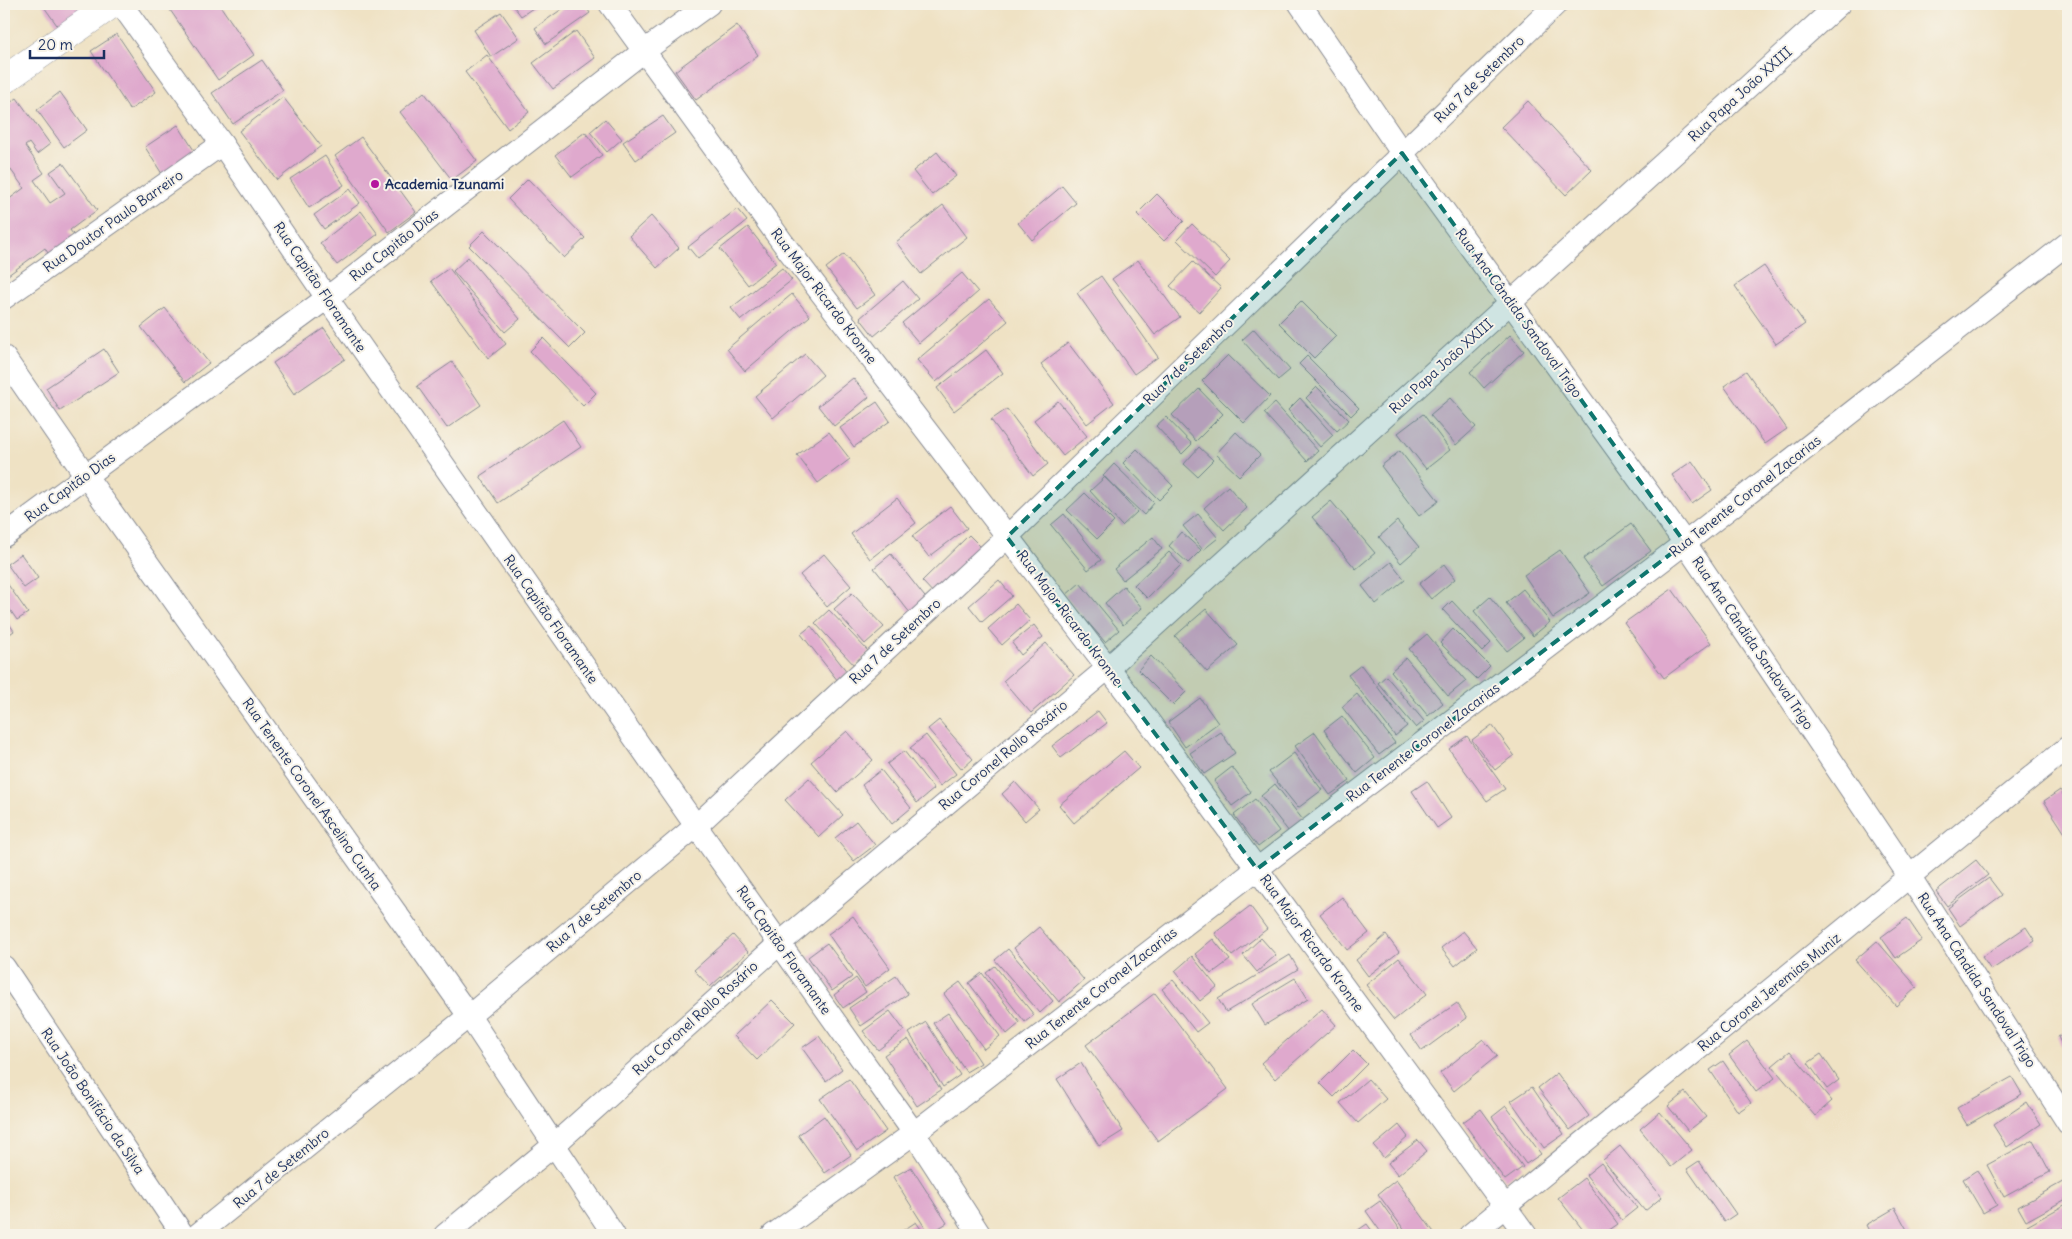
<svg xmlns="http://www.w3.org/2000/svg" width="2072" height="1239" font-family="Delius,sans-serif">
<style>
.building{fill:#dfa9cd}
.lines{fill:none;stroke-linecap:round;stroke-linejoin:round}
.minor-casing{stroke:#858891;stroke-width:24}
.secondary-casing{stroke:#858891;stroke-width:29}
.minor{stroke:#fff;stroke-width:22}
.secondary{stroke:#fff;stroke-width:28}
.marked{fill:#0f766e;fill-opacity:0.2;stroke:#0f766e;stroke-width:4;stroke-dasharray:10 6;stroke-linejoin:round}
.poi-dot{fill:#b5179e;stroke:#f7f3e8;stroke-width:2}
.labels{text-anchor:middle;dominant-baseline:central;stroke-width:4;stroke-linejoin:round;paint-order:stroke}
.street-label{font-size:14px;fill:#1b2f5e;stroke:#f7f3e8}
.poi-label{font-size:14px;font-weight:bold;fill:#1b2f5e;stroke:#f7f3e8;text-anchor:start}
</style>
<rect width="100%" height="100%" fill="#f7f3e8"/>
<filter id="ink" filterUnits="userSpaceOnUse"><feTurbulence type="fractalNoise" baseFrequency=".02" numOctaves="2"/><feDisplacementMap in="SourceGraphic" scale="10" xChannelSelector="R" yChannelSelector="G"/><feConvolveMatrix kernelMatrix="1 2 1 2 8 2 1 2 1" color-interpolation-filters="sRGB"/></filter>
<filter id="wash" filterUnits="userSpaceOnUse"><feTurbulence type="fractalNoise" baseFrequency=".0096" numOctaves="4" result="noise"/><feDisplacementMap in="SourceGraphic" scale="20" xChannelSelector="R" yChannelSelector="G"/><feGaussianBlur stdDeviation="1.12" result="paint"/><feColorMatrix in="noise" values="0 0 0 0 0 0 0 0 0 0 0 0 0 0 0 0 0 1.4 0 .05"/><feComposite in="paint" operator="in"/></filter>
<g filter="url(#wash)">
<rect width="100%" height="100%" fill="#efe2c4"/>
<g id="blocks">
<g class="building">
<path d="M42 4H91L59 28Z"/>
<path d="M166 4H219L254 55 218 80Z"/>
<path d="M512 4H539L521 16Z"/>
<path d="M569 4H584L590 13 546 44 535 28Z"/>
<path d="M501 12 519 38 491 57 474 30Z"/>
<path d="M737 25 758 55 696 100 675 71Z"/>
<path d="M576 31 595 58 553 89 533 63Z"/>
<path d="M117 34 156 92 130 110 91 51Z"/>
<path d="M487 55 529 112 508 129 465 72Z"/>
<path d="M262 60 283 90 233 124 212 93Z"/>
<path d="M60 92 87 130 64 147 37 110Z"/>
<path d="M424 92 477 161 452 180 400 112Z"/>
<path d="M283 97 321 146 277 180 239 131Z"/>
<path d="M17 98 50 144 37 154 29 143 25 146 44 173 34 180 50 203 65 193 50 172 63 163 97 210 70 230 75 237 49 255 45 248 4 278V203L24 188 8 166 4 169V107Z"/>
<path d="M1528 101 1592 170 1566 195 1501 127Z"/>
<path d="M663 116 675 133 636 160 623 142Z"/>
<path d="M605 119 622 139 607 152 590 132Z"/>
<path d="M178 125 197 155 164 177 145 147Z"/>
<path d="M585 132 602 155 572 177 555 155Z"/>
<path d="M361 137 416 212 389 232 335 156Z"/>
<path d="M937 152 956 176 932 195 913 171Z"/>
<path d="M325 156 344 185 309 208 290 179Z"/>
<path d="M528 179 585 238 564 258 508 199Z"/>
<path d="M1062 186 1076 203 1032 240 1018 223Z"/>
<path d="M350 189 360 203 324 229 314 215Z"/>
<path d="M1157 194 1184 221 1164 241 1137 214Z"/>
<path d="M943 205 967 237 921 274 896 242Z"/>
<path d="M737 209 747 221 698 259 688 247Z"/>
<path d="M361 211 378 234 337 265 320 243Z"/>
<path d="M651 216 679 248 657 268 629 236Z"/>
<path d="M1192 224 1230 261 1215 277 1177 240Z"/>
<path d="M748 227 776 263 748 285 720 249Z"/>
<path d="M484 231 585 333 570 348 469 246Z"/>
<path d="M844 254 875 295 857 308 826 268Z"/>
<path d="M468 257 520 319 505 332 453 271Z"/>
<path d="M1138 260 1180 317 1155 335 1112 279Z"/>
<path d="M1193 262 1221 288 1199 312 1170 286Z"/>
<path d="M1764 266 1805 324 1776 344 1735 286Z"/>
<path d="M449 268 506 344 488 358 431 281Z"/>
<path d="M782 268 792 280 741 320 731 308Z"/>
<path d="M962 273 978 292 919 343 902 323Z"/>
<path d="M1101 276 1158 357 1134 374 1077 293Z"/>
<path d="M903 281 918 299 874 336 860 318Z"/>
<path d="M792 294 810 316 745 371 727 349Z"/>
<path d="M989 299 1008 321 936 382 917 360Z"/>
<path d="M1301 301 1336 336 1314 358 1279 323Z"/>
<path d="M165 308 209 363 185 382 141 327Z"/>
<path d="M324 328 345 359 294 394 273 363Z"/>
<path d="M1254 329 1290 370 1278 380 1242 340Z"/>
<path d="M1510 335 1524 351 1484 388 1470 372Z"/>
<path d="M543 338 596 393 583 406 530 351Z"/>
<path d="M1068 343 1114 403 1087 424 1041 364Z"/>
<path d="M104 349 119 372 60 411 46 388Z"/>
<path d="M986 350 1003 373 954 411 937 388Z"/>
<path d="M805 354 823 375 773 418 755 396Z"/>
<path d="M1228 355 1270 396 1244 423 1202 381Z"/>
<path d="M1307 356 1359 408 1351 416 1299 364Z"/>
<path d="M452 362 481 405 447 428 417 386Z"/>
<path d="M1746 371 1787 429 1765 444 1724 386Z"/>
<path d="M853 378 869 397 834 426 818 406Z"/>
<path d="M1317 387 1349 420 1337 431 1306 398Z"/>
<path d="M1199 389 1223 414 1196 441 1172 415Z"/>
<path d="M1300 398 1333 435 1320 447 1288 410Z"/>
<path d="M1450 398 1476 427 1456 445 1430 415Z"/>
<path d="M1058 401 1087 436 1063 456 1034 420Z"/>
<path d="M877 402 890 421 854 447 840 428Z"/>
<path d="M1275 403 1318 451 1307 461 1264 413Z"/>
<path d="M1007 409 1048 464 1033 476 991 420Z"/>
<path d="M1423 414 1450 450 1426 469 1398 433Z"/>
<path d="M1166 417 1192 444 1182 454 1156 426Z"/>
<path d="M563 420 581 447 498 503 480 476Z"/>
<path d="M829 432 850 459 818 483 797 455Z"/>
<path d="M1236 432 1260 455 1239 476 1216 454Z"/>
<path d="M1199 447 1213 460 1197 476 1184 464Z"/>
<path d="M1137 449 1173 486 1159 500 1123 463Z"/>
<path d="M1400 451 1439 501 1419 516 1381 466Z"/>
<path d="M1692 461 1712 490 1692 504 1672 475Z"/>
<path d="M1114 464 1154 503 1144 515 1103 476Z"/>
<path d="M1105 477 1137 512 1122 526 1090 491Z"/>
<path d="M1228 486 1247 508 1224 530 1204 508Z"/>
<path d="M1085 493 1114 522 1097 539 1067 510Z"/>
<path d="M897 498 916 523 870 559 851 534Z"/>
<path d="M1331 501 1375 553 1356 569 1312 517Z"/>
<path d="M950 506 967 528 929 557 912 536Z"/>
<path d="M1064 514 1101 560 1088 570 1051 525Z"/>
<path d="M1198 514 1218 538 1203 550 1183 526Z"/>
<path d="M1397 521 1419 547 1401 563 1379 537Z"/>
<path d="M1631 524 1651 551 1603 586 1583 559Z"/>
<path d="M1181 532 1201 550 1188 563 1169 546Z"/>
<path d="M969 535 983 549 936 596 922 581Z"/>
<path d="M1153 537 1162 549 1123 580 1114 569Z"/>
<path d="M1560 550 1590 593 1553 618 1524 575Z"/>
<path d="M1169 552 1181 565 1147 598 1134 585Z"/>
<path d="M21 554 38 578 24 588 7 564Z"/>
<path d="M824 554 851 586 827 607 800 575Z"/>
<path d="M891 554 928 601 911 614 874 568Z"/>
<path d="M1391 562 1405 580 1376 604 1362 586Z"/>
<path d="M1444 564 1455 579 1431 599 1419 584Z"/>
<path d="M4 579 28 613 17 620 4 601Z"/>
<path d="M999 580 1012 596 982 622 969 606Z"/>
<path d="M1080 583 1119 630 1105 642 1065 596Z"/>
<path d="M1124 586 1142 608 1123 625 1105 603Z"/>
<path d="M1523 589 1550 622 1533 636 1506 603Z"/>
<path d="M1672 589 1711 643 1664 678 1624 623Z"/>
<path d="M852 593 884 627 865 644 834 609Z"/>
<path d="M1490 597 1524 638 1507 651 1474 611Z"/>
<path d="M1452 601 1491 643 1482 652 1443 610Z"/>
<path d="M1016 604 1030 620 1002 645 988 629Z"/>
<path d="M1206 609 1238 645 1207 672 1175 636Z"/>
<path d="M829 610 869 652 855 666 815 623Z"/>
<path d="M4 616 14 631 4 638Z"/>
<path d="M1034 625 1043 637 1021 655 1012 643Z"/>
<path d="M811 626 848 673 838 681 801 634Z"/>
<path d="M1453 629 1490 666 1477 679 1440 643Z"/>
<path d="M1427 634 1466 681 1448 696 1409 649Z"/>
<path d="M1046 643 1074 675 1031 713 1003 681Z"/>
<path d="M1151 656 1186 692 1173 705 1138 670Z"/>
<path d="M1406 658 1443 703 1428 716 1391 671Z"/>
<path d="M1361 665 1407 726 1395 736 1348 675Z"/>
<path d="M1386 676 1424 721 1416 728 1378 683Z"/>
<path d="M1357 694 1395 743 1379 755 1342 707Z"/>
<path d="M1200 698 1218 723 1185 747 1168 722Z"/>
<path d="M1098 711 1107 723 1061 758 1052 746Z"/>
<path d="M1342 716 1375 758 1357 773 1324 730Z"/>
<path d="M939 720 973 759 962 769 928 729Z"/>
<path d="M1492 725 1514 755 1495 770 1472 740Z"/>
<path d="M847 731 873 760 837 792 811 762Z"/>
<path d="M1221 732 1235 753 1204 774 1190 753Z"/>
<path d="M1315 732 1350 781 1330 795 1295 746Z"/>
<path d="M926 735 956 774 940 786 910 748Z"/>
<path d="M1467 736 1505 789 1487 801 1449 749Z"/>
<path d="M904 751 934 789 917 803 887 764Z"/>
<path d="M1124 751 1139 768 1074 823 1059 805Z"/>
<path d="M1294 753 1322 790 1298 808 1269 772Z"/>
<path d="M1232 767 1251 792 1232 806 1214 781Z"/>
<path d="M881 770 911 808 892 824 862 785Z"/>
<path d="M809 778 843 815 819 837 785 800Z"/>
<path d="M1427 781 1451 818 1437 828 1412 791Z"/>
<path d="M1015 782 1039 809 1025 821 1002 794Z"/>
<path d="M1275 784 1303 820 1289 832 1261 796Z"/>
<path d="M2060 790 2068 802V838L2044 801Z"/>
<path d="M1255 799 1279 831 1258 847 1234 815Z"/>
<path d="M856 821 875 845 854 861 835 838Z"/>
<path d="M1976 860 1988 875 1947 906 1936 891Z"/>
<path d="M1989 878 2002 895 1960 926 1948 908Z"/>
<path d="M1342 897 1369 933 1347 950 1320 914Z"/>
<path d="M1250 906 1267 929 1232 956 1215 933Z"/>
<path d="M853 916 890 968 865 987 828 934Z"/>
<path d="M1907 918 1922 940 1896 958 1881 937Z"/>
<path d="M1039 927 1084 980 1059 1002 1014 948Z"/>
<path d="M2026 927 2035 941 1991 970 1982 957Z"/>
<path d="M1463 931 1477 948 1455 966 1441 948Z"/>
<path d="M733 935 748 952 710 987 694 970Z"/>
<path d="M1386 935 1399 952 1368 976 1356 960Z"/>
<path d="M1261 938 1276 955 1257 972 1243 955Z"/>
<path d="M1213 939 1230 960 1211 974 1195 954Z"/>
<path d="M1877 941 1917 987 1896 1006 1855 960Z"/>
<path d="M827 943 852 977 832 991 808 957Z"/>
<path d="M1008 949 1053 1001 1040 1013 995 960Z"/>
<path d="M1290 955 1298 969 1226 1012 1218 999Z"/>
<path d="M1192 956 1217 987 1200 1001 1175 971Z"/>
<path d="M1399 958 1427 994 1394 1020 1366 985Z"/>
<path d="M995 966 1034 1015 1025 1022 986 973Z"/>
<path d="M982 973 1020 1023 1007 1034 969 983Z"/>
<path d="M896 976 908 994 861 1026 849 1008Z"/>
<path d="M856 978 866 992 843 1008 834 995Z"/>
<path d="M1295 978 1308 999 1265 1025 1252 1004Z"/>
<path d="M1173 980 1208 1023 1196 1032 1162 989Z"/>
<path d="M960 982 1000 1036 984 1049 944 994Z"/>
<path d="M1155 993 1228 1089 1158 1141 1086 1045Z"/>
<path d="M772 1000 795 1023 757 1060 734 1036Z"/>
<path d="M1457 1003 1467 1018 1422 1051 1411 1035Z"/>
<path d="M1322 1009 1336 1025 1275 1079 1261 1063Z"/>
<path d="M890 1011 904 1030 878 1050 863 1031Z"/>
<path d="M948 1013 981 1063 966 1072 933 1023Z"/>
<path d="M926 1022 960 1075 943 1087 909 1033Z"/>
<path d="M2068 1031V1057L2058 1037Z"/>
<path d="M819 1036 842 1069 826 1081 802 1048Z"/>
<path d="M908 1039 941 1090 917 1106 884 1055Z"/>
<path d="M1483 1039 1497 1056 1454 1091 1440 1073Z"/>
<path d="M1747 1041 1775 1078 1756 1092 1729 1055Z"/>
<path d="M1353 1050 1367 1064 1334 1097 1320 1083Z"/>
<path d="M1790 1051 1832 1101 1815 1116 1772 1066Z"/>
<path d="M1821 1054 1839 1080 1827 1089 1808 1063Z"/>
<path d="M1723 1061 1751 1103 1738 1112 1710 1070Z"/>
<path d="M1081 1063 1123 1131 1099 1146 1057 1079Z"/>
<path d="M1557 1073 1589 1116 1570 1130 1538 1088Z"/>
<path d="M2012 1077 2022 1094 1967 1125 1957 1108Z"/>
<path d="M849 1079 886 1131 857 1151 820 1099Z"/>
<path d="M1368 1079 1386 1099 1358 1123 1340 1103Z"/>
<path d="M1532 1087 1564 1134 1544 1148 1511 1101Z"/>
<path d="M1685 1092 1706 1117 1688 1131 1668 1106Z"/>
<path d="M2027 1102 2041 1124 2007 1147 1993 1125Z"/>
<path d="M1506 1106 1541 1154 1526 1164 1492 1117Z"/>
<path d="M1481 1109 1523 1167 1505 1180 1463 1122Z"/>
<path d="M1660 1112 1692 1150 1671 1167 1640 1129Z"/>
<path d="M824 1116 851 1155 825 1173 798 1135Z"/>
<path d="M1399 1125 1408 1137 1384 1158 1374 1146Z"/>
<path d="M1418 1140 1427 1151 1398 1175 1388 1163Z"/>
<path d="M2033 1140 2050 1172 2004 1197 1987 1165Z"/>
<path d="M1620 1146 1662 1197 1645 1211 1603 1160Z"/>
<path d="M1699 1161 1736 1214 1724 1222 1687 1169Z"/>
<path d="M1601 1163 1637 1208 1622 1220 1586 1175Z"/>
<path d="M911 1167 947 1223 929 1234 893 1177Z"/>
<path d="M1977 1170 1997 1205 1983 1213 1963 1179Z"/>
<path d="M1584 1178 1618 1224 1602 1235H1587L1558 1198Z"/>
<path d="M2068 1179V1198L2026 1221 2018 1207Z"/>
<path d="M1396 1180 1436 1235H1408L1378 1194Z"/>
<path d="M1380 1201 1404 1235H1383L1366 1211Z"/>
<path d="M2068 1203V1226L2052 1235H2023L2020 1230Z"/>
<path d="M1895 1208 1910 1235H1871L1866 1225Z"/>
<path d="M916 1222 925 1235H896Z"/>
<path d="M1367 1224 1375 1235H1351Z"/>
</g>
</g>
</g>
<g filter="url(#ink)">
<use href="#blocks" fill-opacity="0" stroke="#858891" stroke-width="1"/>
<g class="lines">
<g class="minor-casing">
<g id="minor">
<path d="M121 4 222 144 327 298 696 826 914 1133 980 1235"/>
<path d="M610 4 783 243 1144 715 1526 1235"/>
<path d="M1300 4 1402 153 1685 543 1910 877 2068 1123"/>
<path d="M4 298 222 144"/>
<path d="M4 357 86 476 469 1016 614 1235"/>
<path d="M4 536 327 298 644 51 709 4"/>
<path d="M4 967 183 1235"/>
<path d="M197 1235 469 1016 696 826 1007 537 1556 4"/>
<path d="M445 1235 554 1145 780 943 1108 668 1839 4"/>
<path d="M773 1235 914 1133 1257 869 1685 543 2068 243"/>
<path d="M1470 1235 2068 747"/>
</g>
</g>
<g class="secondary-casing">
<path id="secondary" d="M4 80 112 4"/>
</g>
<use href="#minor" class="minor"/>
<use href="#secondary" class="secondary"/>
</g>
</g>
<path class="marked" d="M1402 153 1685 543 1257 869 1007 537Z"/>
<circle class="poi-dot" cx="375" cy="184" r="5"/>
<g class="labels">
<g class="street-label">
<text transform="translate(1479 79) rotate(-44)">Rua 7 de Setembro</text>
<text transform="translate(1740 94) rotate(-42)">Rua Papa João XXIII</text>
<text transform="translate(113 221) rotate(-35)">Rua Doutor Paulo Barreiro</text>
<text transform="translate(394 245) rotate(-38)">Rua Capitão Dias</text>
<text transform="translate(320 287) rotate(56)">Rua Capitão Floramante</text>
<text transform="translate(824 296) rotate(53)">Rua Major Ricardo Kronne</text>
<text transform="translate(1519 313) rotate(54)">Rua Ana Cândida Sandoval Trigo</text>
<text transform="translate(1188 361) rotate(-44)">Rua 7 de Setembro</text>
<text transform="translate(1441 366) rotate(-42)">Rua Papa João XXIII</text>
<text transform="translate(70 487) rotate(-36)">Rua Capitão Dias</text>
<text transform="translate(1745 496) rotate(-38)">Rua Tenente Coronel Zacarias</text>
<text transform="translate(1070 618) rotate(53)">Rua Major Ricardo Kronne</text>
<text transform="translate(551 619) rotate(55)">Rua Capitão Floramante</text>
<text transform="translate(895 641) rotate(-43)">Rua 7 de Setembro</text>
<text transform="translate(1753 643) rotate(56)">Rua Ana Cândida Sandoval Trigo</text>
<text transform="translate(1423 742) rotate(-37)">Rua Tenente Coronel Zacarias</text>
<text transform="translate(1003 755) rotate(-40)">Rua Coronel Rollo Rosário</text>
<text transform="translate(312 794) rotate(55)">Rua Tenente Coronel Ascelino Cunha</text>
<text transform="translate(594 911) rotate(-40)">Rua 7 de Setembro</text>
<text transform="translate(1312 943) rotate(54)">Rua Major Ricardo Kronne</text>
<text transform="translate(784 950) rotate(55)">Rua Capitão Floramante</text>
<text transform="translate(1977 980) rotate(57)">Rua Ana Cândida Sandoval Trigo</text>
<text transform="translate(1101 988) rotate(-38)">Rua Tenente Coronel Zacarias</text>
<text transform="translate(1769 992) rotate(-39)">Rua Coronel Jeremias Muniz</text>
<text transform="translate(695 1018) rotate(-42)">Rua Coronel Rollo Rosário</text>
<text transform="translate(93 1101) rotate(56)">Rua João Bonifácio da Silva</text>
<text transform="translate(281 1168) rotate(-39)">Rua 7 de Setembro</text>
</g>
<g class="poi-label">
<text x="385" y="184">Academia Tzunami</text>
</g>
</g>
<rect width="2072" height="1239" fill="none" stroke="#f7f3e8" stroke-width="20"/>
<path d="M30 50v8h74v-8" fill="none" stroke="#1b2f5e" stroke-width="2.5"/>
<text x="38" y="50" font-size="15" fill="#1b2f5e" stroke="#f7f3e8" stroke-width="4" paint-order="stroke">20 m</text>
</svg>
